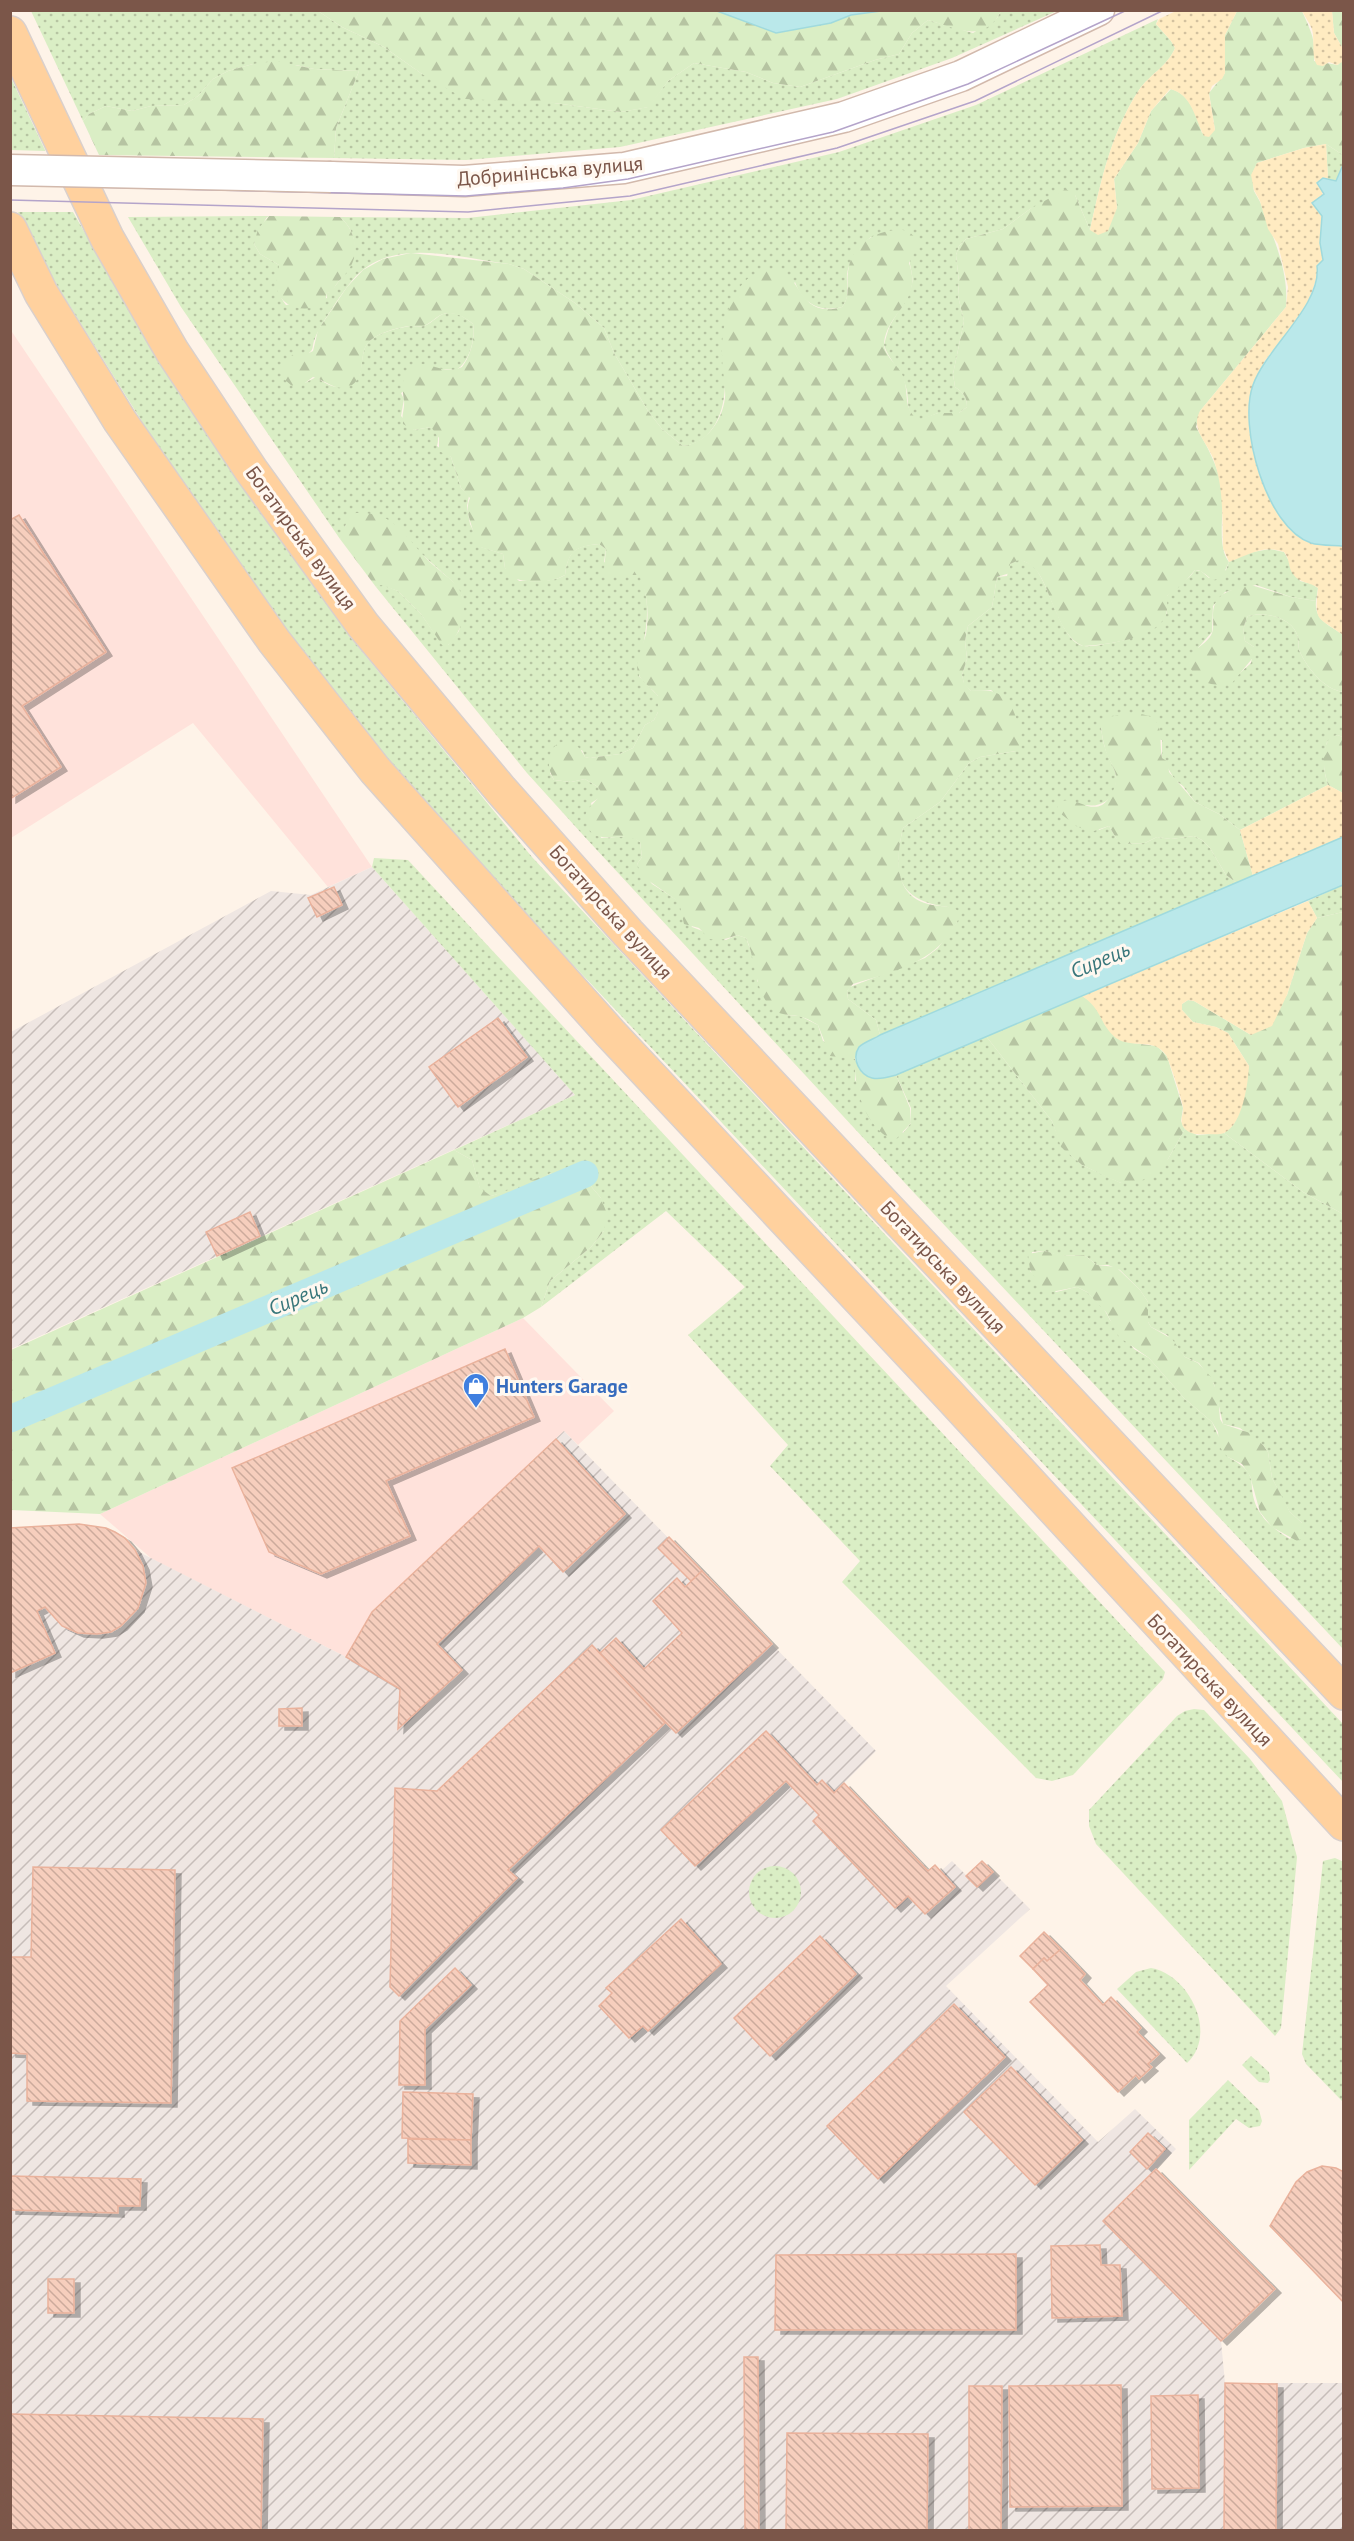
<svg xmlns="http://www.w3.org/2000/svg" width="1354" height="2541" font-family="'PT Sans',sans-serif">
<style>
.commercial{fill:#ffe2db}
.industrial{fill:url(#industrial-furrows)}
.grass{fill:url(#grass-dots);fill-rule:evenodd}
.forest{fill:url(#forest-firs)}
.sand{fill:url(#sand-dots)}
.water{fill:#bae8ea;stroke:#a0dadd;stroke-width:1.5}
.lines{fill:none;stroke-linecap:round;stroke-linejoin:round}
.canal{stroke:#bae8ea;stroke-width:27}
.building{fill:url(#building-back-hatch);stroke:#eab29c;stroke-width:1.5;filter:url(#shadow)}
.minor-casing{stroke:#d2b9ac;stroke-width:33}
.major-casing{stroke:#dad0cc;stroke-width:36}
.minor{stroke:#fff;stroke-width:30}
.major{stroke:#ffd19e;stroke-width:33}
.tram{stroke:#b4a4ca;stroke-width:1.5}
.minor-bridge-casing{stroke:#d2b9ac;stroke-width:33;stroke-linecap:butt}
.minor-bridge{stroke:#fff;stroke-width:30}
.labels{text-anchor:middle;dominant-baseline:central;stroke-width:6;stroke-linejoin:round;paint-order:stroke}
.street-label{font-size:20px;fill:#7b5649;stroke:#fff8f0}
.shop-label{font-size:20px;font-weight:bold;fill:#366cbe;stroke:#fff8f0;text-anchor:start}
.water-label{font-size:21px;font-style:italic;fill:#38767a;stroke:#fff8f0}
</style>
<defs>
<pattern id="industrial-furrows" width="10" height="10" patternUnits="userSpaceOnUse" patternTransform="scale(1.5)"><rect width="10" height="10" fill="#efe6e2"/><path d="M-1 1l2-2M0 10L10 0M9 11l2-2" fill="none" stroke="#c7bdb9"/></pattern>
<pattern id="grass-dots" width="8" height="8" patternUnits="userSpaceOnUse" patternTransform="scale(1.5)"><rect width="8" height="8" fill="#daeec5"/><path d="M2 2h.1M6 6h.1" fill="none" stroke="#b6c4a2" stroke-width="1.8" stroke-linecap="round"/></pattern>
<pattern id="forest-firs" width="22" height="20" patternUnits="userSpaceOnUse" patternTransform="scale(1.5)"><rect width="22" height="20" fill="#daeec5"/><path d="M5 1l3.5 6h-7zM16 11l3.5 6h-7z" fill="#b6c4a2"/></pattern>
<pattern id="sand-dots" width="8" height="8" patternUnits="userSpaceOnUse" patternTransform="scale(1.5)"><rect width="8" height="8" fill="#ffebc1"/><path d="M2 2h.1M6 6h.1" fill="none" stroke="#d3c19f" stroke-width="1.8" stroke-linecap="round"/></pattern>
<pattern id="building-back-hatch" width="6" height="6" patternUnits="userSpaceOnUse" patternTransform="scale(1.5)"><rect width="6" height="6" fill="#f6cebd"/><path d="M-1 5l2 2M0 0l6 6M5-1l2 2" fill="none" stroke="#ccaa9c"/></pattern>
<filter id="shadow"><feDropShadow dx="6" dy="4" stdDeviation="0" flood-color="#0004"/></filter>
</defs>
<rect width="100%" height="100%" fill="#fef3e8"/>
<g class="commercial">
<path d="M10 329 372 867 328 887 193 723 11 838Z"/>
<path d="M523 1318 614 1411 578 1445 564 1431 372 1611 346 1657 152 1559 100 1514Z"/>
</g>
<g class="industrial">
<path d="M372 867 575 1095 11 1349V1032L271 891 311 895Z"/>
<path d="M564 1431 876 1751 844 1783 928 1871 935 1865 941 1871 952 1861 967 1876 982 1861 1030 1909 946 1986 1098 2142 1135 2109 1176 2149 1156 2169 1275 2289 1221 2341 1225 2383H1343V2530H11V1528L79 1524 106 1528 125 1538 135 1550 346 1657 372 1612Z"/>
</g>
<g class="grass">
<path d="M31 11H318L342 27 384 47 422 74 554 103 621 112 648 107 668 81 694 63 746 72 773 83 800 87 875 60 899 54 912 33 928 20 973 33 997 18 1001 11H1057L952 58 837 99 620 147 466 160 334 158 336 128 359 71 314 69 296 65 253 64 228 71 213 79 198 96 184 105 151 106 132 111 106 106 89 114 83 121Z"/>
<path d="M1158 19 1156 24 1171 41 1175 48C1168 66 1149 75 1139 90 1111 133 1101 181 1090 230L1075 195 1030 209 1003 229 966 239 959 246 956 255 959 282 958 296 964 321 953 374 955 387C963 392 967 397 967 407L959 413H938L918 421C906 411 909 406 907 392 905 374 889 361 884 345 886 338 888 328 892 322 899 310 909 299 912 284 914 273 908 266 910 255L871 237C860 246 849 259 847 274 846 287 851 295 842 307 820 313 802 303 795 282L725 383C725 410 714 443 683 446L662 429 648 411 614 353 604 328 575 303 524 269 509 264C465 259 403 239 364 269 353 277 345 290 337 301 329 314 319 326 314 341 312 347 314 349 309 353L305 383 316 377C326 384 334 389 346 386 367 382 358 357 367 344 375 333 398 328 410 326 415 326 419 327 424 326 433 323 439 313 448 313 458 312 466 318 473 324 476 338 469 363 456 370L440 369 401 393 404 399 401 416 414 430 431 427C439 432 439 438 437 446L451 457 461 488 469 496 467 506 470 524 481 547 503 554 505 568 519 581C534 581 552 583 565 575 568 551 575 546 599 544L606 549 604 562 629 575H640C655 609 642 641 639 676L658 696V712L654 720 645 725 633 748 620 754 589 758 585 757 582 750 550 773 554 780 571 782 585 779 598 787 602 792 599 798 591 803 601 838 632 836 640 842 642 857 637 864 652 884 680 902 692 927 726 940 737 935 746 938 757 968V981L787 1015 800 1016 818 1025 823 1041 855 1059V1080L903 1133 911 1123V1108L896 1075 986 1036 1052 1121 1062 1147 1082 1165 1121 1183 1168 1159 1185 1129 1197 1135 1224 1133 1303 1192 1343 1214V1649L917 1196 583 835 527 773 376 587 381 584 398 591 421 614 442 644 448 645 459 631 463 609 462 596 453 582 424 556 346 524 344 533 340 539 181 307 128 217 269 216 266 218 254 244 260 254 279 265C280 280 275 292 286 305L327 298V293C333 292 335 285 340 280 357 260 361 235 340 217L468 218 631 200 839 152 976 105ZM1044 1251 1062 1256 1084 1255 1097 1265H1108L1120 1270 1140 1290 1148 1302V1322L1151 1327 1167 1335 1185 1357 1199 1363 1214 1384 1223 1424 1240 1428 1263 1445 1268 1452 1272 1478 1284 1502 1290 1512 1302 1523 1290 1539C1278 1531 1266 1524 1259 1511 1244 1484 1264 1476 1228 1457L1212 1422 1184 1398 1149 1358 1134 1349 1110 1320 1104 1309 1087 1292 1077 1287 1056 1292 1030 1271 1032 1252Z"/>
<path d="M11 78 45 150V151L11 150Z"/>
<path d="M1326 144 1343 155V167L1336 181 1328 179Z"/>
<path d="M18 212H73L158 360 350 637 532 857 1343 1724V1782L447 831 319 677 194 505 58 287Z"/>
<path d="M1270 549 1284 552 1300 581 1312 584 1318 588 1316 601 1291 597 1256 585 1225 592 1213 606 1212 632 1198 648 1215 684 1240 673 1251 663 1254 647 1245 641C1243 631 1243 625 1248 616 1266 611 1294 618 1298 638 1299 643 1298 648 1300 652 1308 669 1324 689 1343 692V737L1337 735 1327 742C1323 758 1323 770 1328 785L1240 830 1219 814 1195 802 1183 786 1175 780 1162 758V740L1101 727C1102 735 1103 743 1106 751 1109 760 1116 769 1116 778 1117 797 1103 808 1085 805L1099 830 1109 826 1116 838 1127 844 1145 843 1157 837 1171 839 1194 836 1202 840 1210 848 1226 875 1237 883 880 1035 876 1020 848 999 847 991 850 987 925 958 938 948 957 922 948 907C897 900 892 875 903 828L940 802 969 763 980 757 1016 751C1015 715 1019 713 991 690L971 691 964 684 962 675 967 659 965 641 968 626 992 607 997 577 1007 576 1010 564 1019 559C1023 561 1029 563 1032 565 1048 577 1060 643 1084 646 1092 647 1103 644 1111 643 1135 639 1152 631 1167 613V596C1176 586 1187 582 1195 570L1201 571 1209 578 1226 570 1229 562 1247 553Z"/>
<path d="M374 858 408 860 1165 1672 1163 1679 1073 1775 1052 1781 1036 1778 842 1582 860 1561 770 1466 788 1445 688 1335 745 1287 666 1211 541 1307 550 1281 591 1247 604 1231 601 1198 590 1185V1179L551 1173 516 1189 491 1196 480 1189 472 1160 454 1150 575 1095 372 867Z"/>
<path d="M1343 885V912L1317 918 1308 901Z"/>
<path d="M1194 1709 1204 1710 1250 1759 1282 1801 1297 1857 1281 2028 1275 2036 1096 1844 1089 1826V1810L1177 1716 1185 1711Z"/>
<path d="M1335 1858 1344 1862 1343 2102 1306 2064 1302 2054 1322 1870 1323 1861Z"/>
<circle cx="775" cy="1892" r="26"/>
<path d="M1151 1968C1188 1974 1219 2033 1187 2063L1117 1989 1136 1972Z"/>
<path d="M1251 2056 1269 2072 1270 2080 1268 2083 1259 2082 1242 2065Z"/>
<path d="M1228 2080 1259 2110 1262 2121 1260 2126 1249 2128 1236 2119 1189 2170V2120Z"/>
</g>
<g class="forest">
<path d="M717 10 776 33 831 23 851 15 881 11H1001C984 45 956 28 928 20L912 33 899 54 875 60 800 87 773 83 746 72 694 63 668 81 649 107 621 112 554 103 465 99 422 74 384 47 342 27 318 11Z"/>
<path d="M1237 11H1302C1310 30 1316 38 1314 61L1338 65 1343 58V155L1326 144 1304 148 1257 163C1256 171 1252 184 1254 191 1256 195 1259 199 1261 204 1273 238 1289 270 1286 307L1200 411 1196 427C1207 446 1218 466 1222 488 1225 509 1216 546 1229 562L1222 577 1214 580C1208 578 1202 569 1195 570L1183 584 1167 596C1167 602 1168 609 1166 615 1156 639 1106 645 1083 646 1055 635 1050 579 1032 566 1029 563 1023 561 1019 560L1010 564V573L997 577 992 607 968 626 965 641 967 659 962 675 964 683 971 691C1009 686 1015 708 1022 741L1016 751 980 757 969 763 940 802 903 828C896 857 893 895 928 904 939 907 951 905 960 912 960 920 954 926 950 933 928 965 888 973 853 984L847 991 848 999 876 1020 880 1035 861 1045 855 1059 862 1073 884 1078 896 1075 910 1108 911 1123 897 1138 891 1139C865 1126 853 1086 855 1059L830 1056 818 1025C813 1022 807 1018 801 1017 793 1014 785 1016 777 1012 753 996 757 961 746 938L737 935C725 940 717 941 705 938L704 933 699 928 684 924 679 902 642 876 637 864 642 857 640 842C619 827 590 853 585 816 588 805 598 802 601 792L598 787 585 779 571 782 554 780C536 749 569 724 585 757L589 758 620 754 633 748 645 725 654 720 658 712V696C653 689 642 682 639 675 633 664 643 646 646 634 649 614 648 594 639 575H608L604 570 606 549 599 544C575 546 568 552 565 575 550 584 526 583 510 577L505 568 503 554 480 547 474 541C475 526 463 514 470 498L461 488 451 457 439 451V438L431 427 414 430 403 424C401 415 405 409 404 400 401 381 402 375 419 364 435 364 446 375 462 367 470 357 476 337 473 324 466 318 458 313 448 313 439 313 433 322 424 326 419 327 415 326 411 326 399 327 376 333 368 343 358 355 367 375 352 385 337 394 326 380 313 377L305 383 292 386 284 379 279 370 282 363 295 353H309L313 351 318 330 347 287 363 270 383 259 411 253 509 264 524 269 575 303 604 328 614 353 648 411 662 429 683 446C707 443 722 421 725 398 726 384 722 370 722 356 721 330 729 287 755 274 805 249 788 323 842 307 851 295 846 286 848 272 850 247 873 231 897 230 908 229 914 234 918 244L909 263C923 302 888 311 884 343 883 356 901 367 904 379 909 396 903 408 918 420L938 413H959L967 407C967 397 963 392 955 387L953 374 964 321 958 296 959 282 956 255 959 246 966 239 1003 229 1030 209 1066 189 1075 195 1090 230 1117 208 1114 179 1138 143 1151 111 1171 89C1190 94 1197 116 1202 133L1215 130 1209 93 1225 73V35Z"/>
<path d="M1332 11H1343V49L1334 33Z"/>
<path d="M276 61 314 69 359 71 336 128 334 158 99 155 83 121 89 114 106 106 132 111 151 106 184 105 198 96 213 79 228 71 253 64Z"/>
<path d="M269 216 340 217C356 231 361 254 347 272 342 279 335 283 333 292L327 293 325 303C308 313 282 310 277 289 275 281 279 273 279 265L260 254 254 244 258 229Z"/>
<path d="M356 513C394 511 403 534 426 558 435 568 448 576 457 586 470 603 463 632 448 645H442L421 614 398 591 381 585 376 587 340 539 349 517Z"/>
<path d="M1251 585 1291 597 1316 601C1314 621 1330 625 1343 635V692C1324 689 1308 669 1300 652 1298 648 1299 643 1298 638 1294 618 1266 611 1248 616 1243 625 1243 631 1245 641L1254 647 1256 654 1232 683C1212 688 1193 682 1188 661 1191 649 1207 645 1212 633 1214 627 1213 619 1213 614 1214 592 1233 589 1251 585Z"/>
<path d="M1132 713C1167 715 1158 731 1162 758L1168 762 1169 772 1195 802 1219 814 1240 830 1253 876 1237 883 1226 875 1210 848 1202 840 1194 836 1171 839 1157 837 1145 843 1127 844 1120 843 1116 838 1109 826 1091 832 1078 827 1057 811 1058 804C1071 792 1087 813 1102 805 1110 800 1117 786 1116 776 1115 769 1110 761 1107 755 1104 746 1102 736 1101 727L1108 717Z"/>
<path d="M1337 735 1343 737V793L1328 785C1323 769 1321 751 1330 737Z"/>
<path d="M1343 912V1214L1303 1192 1224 1133 1234 1124 1249 1066 1228 1033 1216 1027 1193 1022 1182 1010V1004L1188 1000 1194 1001 1251 1035 1287 995 1307 933 1317 918Z"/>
<path d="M1082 996 1095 1004 1105 1025 1132 1043 1157 1046 1167 1056 1183 1108 1181 1121 1185 1129 1168 1159 1155 1173 1139 1182 1121 1183 1109 1178 1082 1165 1061 1147 1052 1121 986 1036Z"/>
<path d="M454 1150 472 1160 480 1188 491 1196C516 1189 560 1164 584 1169L590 1185 601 1198 607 1214 604 1231 591 1247 550 1281 541 1307 523 1318 100 1514 11 1510V1350Z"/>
<path d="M1044 1251 1065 1256 1084 1255 1097 1265 1116 1267 1140 1290 1148 1302V1322L1151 1327 1172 1339 1185 1357 1198 1363 1211 1377 1218 1395 1220 1419 1223 1424 1250 1433 1263 1445 1268 1452 1272 1478 1290 1512 1302 1523 1305 1537 1297 1541 1272 1527 1260 1512 1250 1476 1242 1464 1228 1457 1223 1452 1219 1445 1218 1432 1212 1422 1184 1398 1149 1358 1119 1337 1106 1312 1087 1292 1077 1287 1051 1292 1040 1286 1030 1270 1028 1254Z"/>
</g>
<g class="sand">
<path d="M1176 11H1237L1225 35V73L1222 79 1212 86 1209 94 1215 130 1209 137 1204 136C1195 119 1192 94 1170 89L1151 111 1138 143 1114 179 1117 208 1108 231 1098 235 1090 230C1101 181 1111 133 1139 90 1149 75 1168 66 1175 48L1171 41 1156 24 1159 19Z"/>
<path d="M1302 11H1332L1334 33 1343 49 1342 62 1337 65 1329 62 1323 66 1317 65C1311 56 1315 40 1312 29 1309 22 1305 17 1302 11Z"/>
<path d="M1326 144 1328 179 1323 178 1320 243 1323 260 1317 266C1319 282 1304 311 1295 325 1283 340 1267 354 1259 372 1255 383 1249 401 1249 412 1247 449 1273 531 1311 543 1321 546 1334 545 1343 546V635C1318 616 1314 624 1318 588 1310 582 1299 583 1293 574 1288 568 1290 558 1284 552 1264 544 1248 555 1229 562L1223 548C1222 517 1224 487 1213 458 1207 442 1190 429 1200 411L1286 307 1288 287 1278 244 1268 229 1260 201 1254 190 1251 175 1257 163 1304 148Z"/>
<path d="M1328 785 1343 793V837L1253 876 1240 830Z"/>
<path d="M1308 901 1317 918 1307 933 1287 995 1272 1026 1251 1035 1194 1001 1188 1000 1182 1004V1010L1193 1022 1216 1027 1228 1033 1249 1066C1248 1083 1243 1124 1224 1133 1220 1135 1211 1134 1206 1134 1199 1135 1190 1134 1185 1129 1178 1122 1184 1114 1183 1107 1183 1103 1168 1057 1166 1055 1154 1037 1131 1049 1116 1038 1099 1024 1103 1010 1082 996Z"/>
</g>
<g class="water">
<path d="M717 11H881L851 15 831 23 776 33Z"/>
<path d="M1342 167H1343V546C1334 545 1321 546 1311 543 1266 528 1238 426 1253 385 1266 348 1322 305 1317 266L1323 260 1320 243 1322 216 1312 203 1324 194 1317 183 1323 178 1336 181Z"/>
<path d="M1343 837V885L896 1075C889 1077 880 1080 872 1078 860 1075 851 1059 859 1047 864 1042 874 1039 880 1035Z"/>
</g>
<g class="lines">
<path class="canal" d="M10 1419 585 1174"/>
</g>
<g class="building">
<path d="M19 515 106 652 22 706 61 767 10 799V520Z"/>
<path d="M334 887 342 905 317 917 308 898Z"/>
<path d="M498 1018 527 1057 458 1107 429 1067Z"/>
<path d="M250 1212 260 1236 217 1256 206 1232Z"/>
<path d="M505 1349 534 1417 386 1481 410 1536 321 1574 269 1552 232 1468Z"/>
<path d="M556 1439 625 1514 563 1572 539 1546 437 1644 462 1670 398 1729 400 1689 346 1657 372 1612Z"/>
<path d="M79 1524 106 1528 115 1532 125 1538 135 1550 143 1566 146 1583 138 1608 121 1626 111 1632 97 1634 78 1633 62 1626 45 1607 37 1611 55 1653 10 1673V1528Z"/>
<path d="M669 1537 702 1571 691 1581 658 1548Z"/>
<path d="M702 1571 772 1644 676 1733 599 1654 616 1638 644 1669 682 1633 653 1601 677 1578 685 1587Z"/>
<path d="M592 1645 665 1723 508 1870 517 1878 399 1996 390 1987 395 1788 437 1791Z"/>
<path d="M302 1708V1726H279V1709Z"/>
<path d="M766 1731 817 1785 822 1780 834 1793 844 1783 928 1871 935 1865 955 1887 925 1914 908 1896 895 1908 813 1821 819 1815 786 1781 695 1866 661 1830Z"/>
<path d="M982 1861 993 1872 977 1887 966 1876Z"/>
<path d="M33 1867 175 1870 171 2103 27 2101V2054L10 2053V1957H31Z"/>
<path d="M681 1919 721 1964 648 2031 643 2026 629 2038 599 2006 612 1993 606 1988Z"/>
<path d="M1044 1932 1061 1949 1047 1961 1044 1958 1033 1969 1020 1956Z"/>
<path d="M820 1936 856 1974 770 2056 734 2018Z"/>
<path d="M1061 1949 1085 1974 1080 1980 1103 2005 1111 1997 1141 2028 1137 2032 1159 2054 1148 2064 1152 2067 1139 2079 1136 2075 1118 2092 1030 2002 1048 1985 1033 1969 1044 1958 1047 1961Z"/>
<path d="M455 1968 471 1985 425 2029V2085H399L400 2021Z"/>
<path d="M954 2004 1005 2057 878 2179 827 2126Z"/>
<path d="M1011 2067 1082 2140 1035 2185 964 2112Z"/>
<path d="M403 2092 473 2094 471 2140 402 2138Z"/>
<path d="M1148 2133 1165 2149 1147 2169 1130 2152Z"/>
<path d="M408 2139 471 2140V2165L408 2163Z"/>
<path d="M1322 2166 1336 2168 1344 2172V2303L1270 2226 1296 2182 1307 2172Z"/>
<path d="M1156 2169 1275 2289 1221 2341 1103 2221Z"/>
<path d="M10 2176 141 2179 140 2206H118V2213L10 2210Z"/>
<path d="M1100 2245 1101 2265H1120L1122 2316 1052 2318 1051 2246Z"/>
<path d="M1016 2254V2330H775L776 2255Z"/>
<rect x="48" y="2279" width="26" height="34"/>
<path d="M744 2357H758L759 2530H745Z"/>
<path d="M1225 2383 1277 2384 1276 2530H1224Z"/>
<path d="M1121 2385 1122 2506 1010 2507 1009 2386Z"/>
<path d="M969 2386H1002L1001 2530H969Z"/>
<path d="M1198 2395 1199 2488 1152 2489 1151 2396Z"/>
<path d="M10 2414 263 2419 261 2530H10Z"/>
<path d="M787 2433 928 2434 927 2530H786Z"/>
</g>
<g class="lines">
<g class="minor-casing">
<path id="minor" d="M331 177 464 181 624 168 844 117 961 76 1099 10"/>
</g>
<g class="major-casing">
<g id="major">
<path d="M10 33 107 238 172 351 251 470 363 625 501 790 628 933 1344 1693"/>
<path d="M10 229 41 293 120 421 274 641 375 770 610 1033 948 1394 1344 1824"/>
</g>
</g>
<use href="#minor" class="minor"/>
<use href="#major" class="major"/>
<g class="tram">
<path d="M10 185 466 196 563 188 628 179 833 132 968 84 1127 10"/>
<path d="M10 200 468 212 630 196 837 148 975 101 1164 10"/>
</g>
<g class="minor-bridge-casing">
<path id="minor-bridge" d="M10 170 331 177"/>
</g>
<use href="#minor-bridge" class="minor-bridge"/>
</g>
<defs>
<g id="shop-pin" transform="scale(1.35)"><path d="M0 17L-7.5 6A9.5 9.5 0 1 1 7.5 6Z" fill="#3f7fe0" stroke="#fff8f0"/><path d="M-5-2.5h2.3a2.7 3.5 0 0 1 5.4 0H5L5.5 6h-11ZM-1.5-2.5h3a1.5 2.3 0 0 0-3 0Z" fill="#fff"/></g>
</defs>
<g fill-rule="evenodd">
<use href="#shop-pin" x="476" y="1386"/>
</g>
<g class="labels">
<g class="street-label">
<text transform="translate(550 171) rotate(-5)">Добринінська вулиця</text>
<text transform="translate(301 538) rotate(54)">Богатирська вулиця</text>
<text transform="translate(611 912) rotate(48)">Богатирська вулиця</text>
<text transform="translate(943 1267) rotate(47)">Богатирська вулиця</text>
<text transform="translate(1210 1680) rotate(47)">Богатирська вулиця</text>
</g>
<g class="shop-label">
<text x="496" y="1386">Hunters Garage</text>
</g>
<g class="water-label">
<text transform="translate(1100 960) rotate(-23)">Сирець</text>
<text transform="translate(298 1297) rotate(-23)">Сирець</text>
</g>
</g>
<rect width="1354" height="2541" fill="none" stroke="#7b5649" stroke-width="24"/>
</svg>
